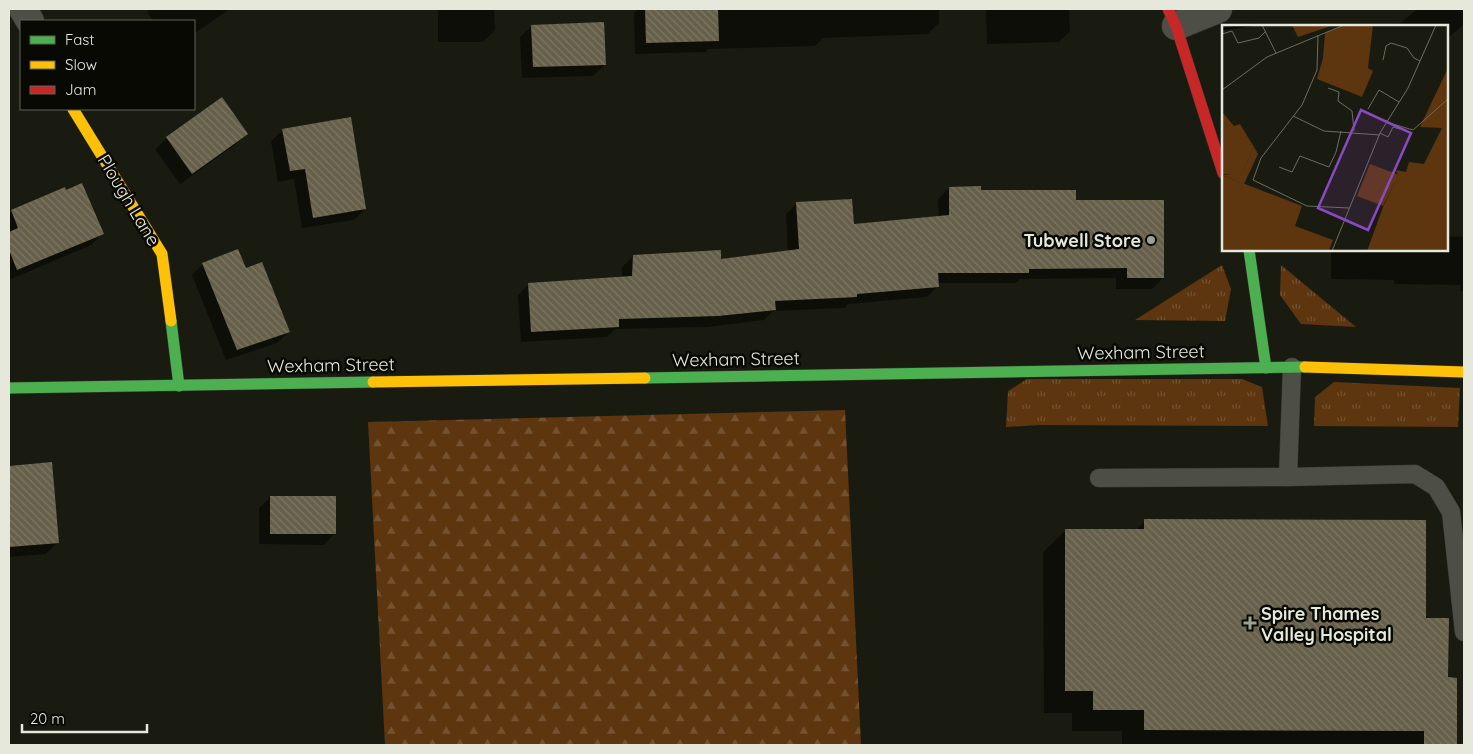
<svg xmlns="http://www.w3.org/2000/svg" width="1473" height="754" font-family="Quicksand,sans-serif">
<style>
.grass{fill:url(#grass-tufts)}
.forest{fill:url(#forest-firs)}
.shadow{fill:#0007}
.building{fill:url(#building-back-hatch)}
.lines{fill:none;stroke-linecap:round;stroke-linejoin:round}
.lane-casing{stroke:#36362f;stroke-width:19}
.street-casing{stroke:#36362f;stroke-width:29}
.fast-casing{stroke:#36362f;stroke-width:12}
.slow-casing{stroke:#36362f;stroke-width:12}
.jam-casing{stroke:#36362f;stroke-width:12}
.lane{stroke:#4d4f46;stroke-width:18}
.street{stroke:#4d4f46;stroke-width:28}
.fast{stroke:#4caf50;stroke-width:11}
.slow{stroke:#ffc107;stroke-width:11}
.jam{stroke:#c62828;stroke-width:11}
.poi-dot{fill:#9fa094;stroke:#080903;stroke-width:2}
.labels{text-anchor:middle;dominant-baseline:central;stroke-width:5;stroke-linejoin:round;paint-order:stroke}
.street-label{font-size:18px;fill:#e6e8db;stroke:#080903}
.poi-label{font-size:18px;font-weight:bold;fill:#e6e8db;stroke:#080903;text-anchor:end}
.inset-river{fill:none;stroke:#020905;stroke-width:2.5}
.inset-road{fill:none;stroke:#6c6d61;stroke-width:1}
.view{fill:#8b48c3;fill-opacity:0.15;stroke:#8b48c3;stroke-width:2.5}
.inset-edge{fill:none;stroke:#e6e8db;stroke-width:2.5}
</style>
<defs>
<pattern id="grass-tufts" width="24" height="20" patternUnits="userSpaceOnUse" patternTransform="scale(1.25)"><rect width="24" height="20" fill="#5d350f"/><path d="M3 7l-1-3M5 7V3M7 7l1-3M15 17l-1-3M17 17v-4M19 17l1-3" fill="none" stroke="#745231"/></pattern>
<pattern id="forest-firs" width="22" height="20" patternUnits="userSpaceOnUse" patternTransform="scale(1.25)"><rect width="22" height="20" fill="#5d350f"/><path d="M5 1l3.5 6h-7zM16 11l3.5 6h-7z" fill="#745231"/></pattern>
<pattern id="building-back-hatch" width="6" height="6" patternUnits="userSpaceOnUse" patternTransform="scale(1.25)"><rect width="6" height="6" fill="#66604b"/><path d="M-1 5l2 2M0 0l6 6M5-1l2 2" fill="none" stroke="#7c7764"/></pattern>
</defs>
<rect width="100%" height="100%" fill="#1a1b10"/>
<g class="grass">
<path d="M1222 265 1231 289 1225 321 1135 320Z"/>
<path d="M1281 265 1356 327 1301 324 1280 295Z"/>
<path d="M1027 379H1242L1262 387 1268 426 1040 425 1006 427 1008 391Z"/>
<path d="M1334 382 1460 388 1458 427 1314 426 1315 397Z"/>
</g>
<path class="forest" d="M845 410 861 745H385L368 422Z"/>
<g class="shadow">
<path d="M150 9H230L194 34V21H153L147 12Z"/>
<path d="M438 9H494L495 30 483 42H438Z"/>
<path d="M638 9H939V23L928 34 823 38 815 46 708 49 706 52 635 54 634 13Z"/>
<path d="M986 9H1069L1070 31 1059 42 987 44Z"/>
<path d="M1417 9H1464V24L1447 39V26H1397Z"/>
<path d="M532 26 605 65 593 76 522 78 520 37Z"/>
<path d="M283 130 365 209 354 220 302 228 294 179 278 182 271 141Z"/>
<path d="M247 134 235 145 180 184 155 149 167 138Z"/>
<path d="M949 188 1075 201 1163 278 1152 289H1116V278L1020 279 1016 283H938V286L927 297 848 304 845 308 773 311 764 320 707 327 615 329 607 337 521 342 518 295 529 284 622 278V267L633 256 720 260 788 252 786 214 797 203 852 225 939 218 938 199Z"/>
<path d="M12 211 102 234 91 245 9 280V214Z"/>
<path d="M1447 236 1464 237V291H1460L1461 285 1394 284V280L1331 279V250H1447Z"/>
<path d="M203 264 245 270 289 332 277 343 226 360 192 275Z"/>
<path d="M51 464 57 543 46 554 9 557V467Z"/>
<path d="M270 497 335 533 324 545 259 544V508Z"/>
<path d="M1145 521 1425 620 1447 678 1456 679V745H1122V731H1072V713H1044L1043 552 1066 530H1136Z"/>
</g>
<g class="building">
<path d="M645 9H718L719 41 646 43Z"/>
<path d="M604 22 606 65 533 67 531 25Z"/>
<path d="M222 97 248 134 192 174 166 137Z"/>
<path d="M351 117 366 209 313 218 305 169 290 171 282 129Z"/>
<path d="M82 183 104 234 17 270 9 250V232L18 228 11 210 65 187 66 190Z"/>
<path d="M981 186V190H1076V200H1164V278H1127V268L1029 269V273H938L939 287 857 294V297L775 301 776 310 718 316 619 319V327L531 332 528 283 632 276 633 255 721 250V259L799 249 796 202 852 199 854 224 949 215V187Z"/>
<path d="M238 249 246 268 262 262 290 332 237 350 202 263Z"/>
<path d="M52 462 59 543 9 547V466Z"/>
<rect x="270" y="496" width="66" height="38"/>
<path d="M1144 519 1426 520V618H1449L1448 677 1457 678V745H1424V731L1144 730V710H1093V691H1065V529H1144Z"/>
</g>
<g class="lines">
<g class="lane-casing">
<g id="lane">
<path d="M1292 367 1288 477 1415 474 1436 487 1451 512 1464 632"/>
<path d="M1099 478 1288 477"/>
</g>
</g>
<g class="street-casing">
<g id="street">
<path d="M23 9 30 21"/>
<path d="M1176 26 1218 9"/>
</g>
</g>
<g class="fast-casing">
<g id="fast">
<path d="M1249 250 1266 368"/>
<path d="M171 321 179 386"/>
<path d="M645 378 1305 367"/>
<path d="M9 388 373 382"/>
</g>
</g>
<g class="slow-casing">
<g id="slow">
<path d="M73 109 162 254 171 321"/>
<path d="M1305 367 1464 372"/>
<path d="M373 382 645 378"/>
</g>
</g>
<g class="jam-casing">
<path id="jam" d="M1168 9 1176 26 1223 173"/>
</g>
<use href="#lane" class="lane"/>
<use href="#street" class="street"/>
<use href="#fast" class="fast"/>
<use href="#slow" class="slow"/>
<use href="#jam" class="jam"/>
</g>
<g class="poi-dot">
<circle cx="1151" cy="240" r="5"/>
<path d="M1247.5 615.5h5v5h5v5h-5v5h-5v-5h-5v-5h5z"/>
</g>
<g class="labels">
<g class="street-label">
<text transform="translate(129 200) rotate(59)">Plough Lane</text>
<text transform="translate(1141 352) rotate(-1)">Wexham Street</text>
<text transform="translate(736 359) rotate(-1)">Wexham Street</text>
<text transform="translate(331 365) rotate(-1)">Wexham Street</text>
</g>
<g class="poi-label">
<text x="1141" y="240">Tubwell Store</text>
<text x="1261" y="613" text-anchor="start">Spire Thames<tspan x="1261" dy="21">Valley Hospital</tspan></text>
</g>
</g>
<g transform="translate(1222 25)">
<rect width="226" height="226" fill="#1a1b10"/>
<path d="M70 0H112L76 12ZM226 43V226H145L161 182 176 151 174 145 184 147 187 137 202 139 220 103 198 102ZM0 87 12 101 18 99 32 122 19 151 0 149ZM0 150 80 181 73 201 111 215 107 226H0Z" fill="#5d350f"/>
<path d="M32 122 36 129 22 159 0 150H19ZM148 139 177 150 161 181 135 171ZM226 171V189L205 225 217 181Z" fill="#5d350f"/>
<path d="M122 0H151L146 43 151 46 140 72 95 54 101 33 103 8Z" fill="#5d350f"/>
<path d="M123 5 147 13 137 51 111 42Z" fill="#5d350f"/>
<path class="inset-river" d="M0 4 31 0"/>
<path class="inset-road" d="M40 0 54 28M0 9 10 6 16 18 37 13 44 6M96 10 95 45 80 80 39 133 31 155 85 181 127 183M161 35 164 21 169 18 185 23 192 33 198 36M106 63 117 67 116 76 130 86 132 106M0 65 45 32 122 0M146 84 157 65 177 77M71 91 102 106 158 110M164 97 191 105 227 73M158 108 166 112 171 102 178 104M57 142 70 147 78 131 107 142 114 127 119 106M110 226 158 108 186 63 214 0"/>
<path class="view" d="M139 85 189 108 146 205 96 183Z"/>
<rect width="226" height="226" class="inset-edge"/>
</g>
<rect width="1473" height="754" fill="none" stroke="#e6e8db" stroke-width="20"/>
<rect x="20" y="20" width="175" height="90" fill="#080903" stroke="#616259"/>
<rect x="30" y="36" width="25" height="8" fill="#4caf50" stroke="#616259"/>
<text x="65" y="45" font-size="15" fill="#e6e8db">Fast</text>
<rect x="30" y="61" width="25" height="8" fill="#ffc107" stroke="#616259"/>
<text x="65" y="70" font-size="15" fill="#e6e8db">Slow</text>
<rect x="30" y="86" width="25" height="8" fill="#c62828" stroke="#616259"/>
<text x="65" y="95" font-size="15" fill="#e6e8db">Jam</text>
<path d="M22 724v8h125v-8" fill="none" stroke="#e6e8db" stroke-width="2.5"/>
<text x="30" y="724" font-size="15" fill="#e6e8db" stroke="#080903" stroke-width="4" paint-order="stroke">20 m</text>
</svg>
